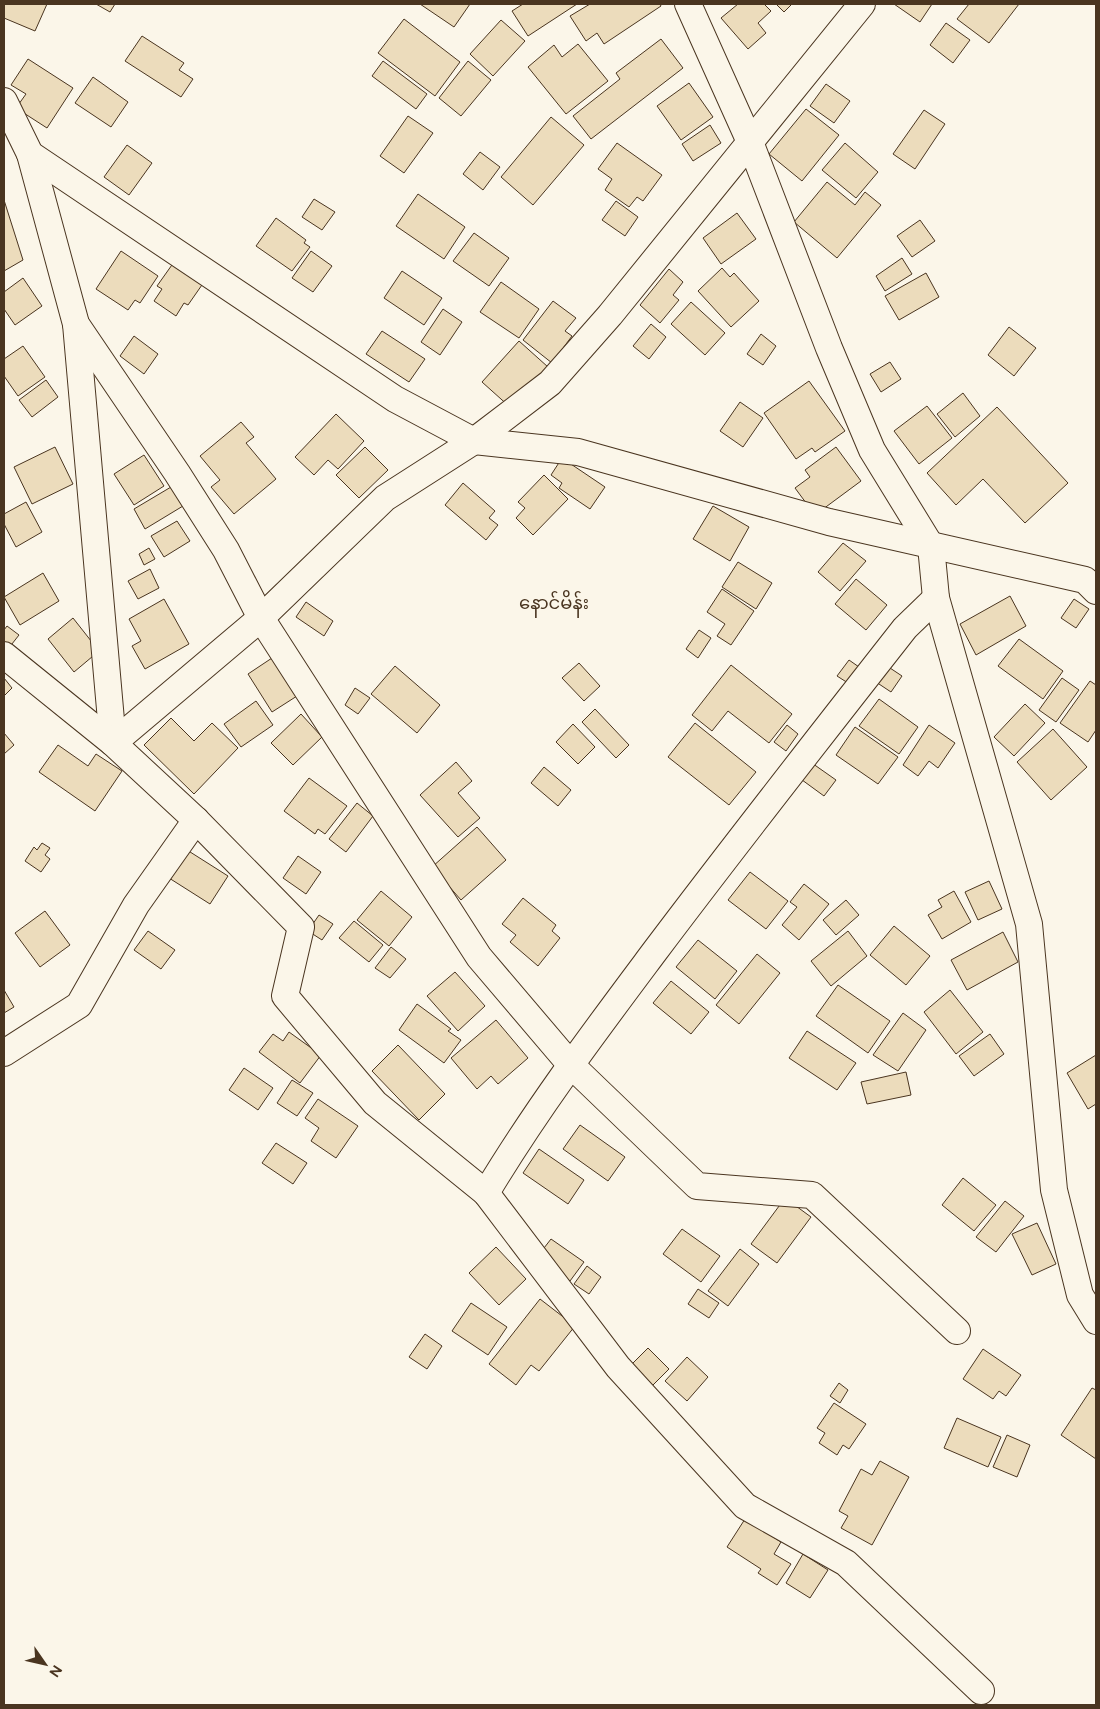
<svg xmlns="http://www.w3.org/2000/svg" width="1100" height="1709" font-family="Figtree,'Noto Sans Myanmar',sans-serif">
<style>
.building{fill:#ecdcbc;stroke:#4a3520}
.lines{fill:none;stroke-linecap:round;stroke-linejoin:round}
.street-casing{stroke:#4a3520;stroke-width:28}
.street{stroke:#fbf6e9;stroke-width:26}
.labels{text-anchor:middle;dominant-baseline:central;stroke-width:4;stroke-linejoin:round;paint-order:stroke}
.quarter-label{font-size:18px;fill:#4a3520;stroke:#fbf6e9}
</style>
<rect width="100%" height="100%" fill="#fbf6e9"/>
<g class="building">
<path d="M4 4H47L35 31 4 18Z"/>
<path d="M96 4H115L110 12Z"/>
<path d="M420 4H470L454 27Z"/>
<path d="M523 4H577L528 36 512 11Z"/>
<path d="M590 4H660L661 6 604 44 597 33 586 41 570 16Z"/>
<path d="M738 4H764L771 11 758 23 766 33 748 49 721 18Z"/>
<path d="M776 4H792L784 12Z"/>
<path d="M894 4H932L920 22Z"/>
<path d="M969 4H1019L989 43 957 19Z"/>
<path d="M404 19 460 62 435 96 378 53Z"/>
<path d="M501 20 525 41 493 76 470 54Z"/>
<path d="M946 23 970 40 953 63 930 45Z"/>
<path d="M142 36 184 63 179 70 193 79 181 97 125 61Z"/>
<path d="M661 39 683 68 591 139 573 116 620 79 616 73Z"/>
<path d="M578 44 608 81 566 114 528 67 554 45 562 57Z"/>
<path d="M28 59 73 88 47 128 16 108 26 94 11 85Z"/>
<path d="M383 61 427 94 416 109 372 76Z"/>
<path d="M468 61 491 80 461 116 439 98Z"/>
<path d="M93 77 128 102 111 127 75 103Z"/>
<path d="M689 83 713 117 681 140 657 106Z"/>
<path d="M826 84 850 101 834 123 810 106Z"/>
<path d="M806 109 839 135 802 181 769 154Z"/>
<path d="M924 110 945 124 915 169 893 154Z"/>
<path d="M408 116 433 133 404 173 380 156Z"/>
<path d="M551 117 584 145 533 205 501 177Z"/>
<path d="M710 125 721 143 693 161 682 144Z"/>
<path d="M617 143 662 175 643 201 637 197 629 207 605 190 612 179 598 169Z"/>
<path d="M845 143 878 172 856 198 822 170Z"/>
<path d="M127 145 152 163 129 195 104 177Z"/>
<path d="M480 152 500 167 483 190 463 174Z"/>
<path d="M827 182 855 205 865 192 881 205 837 258 794 222Z"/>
<path d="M418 194 465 227 444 259 396 226Z"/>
<path d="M314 199 335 212 322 230 302 217Z"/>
<path d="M4 200 23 260 4 271Z"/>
<path d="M616 201 638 217 625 236 602 220Z"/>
<path d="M737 213 756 239 721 264 703 238Z"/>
<path d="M276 218 306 240 304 243 310 247 292 271 256 246Z"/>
<path d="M920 220 935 241 912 257 897 236Z"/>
<path d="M474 233 509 258 489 286 453 261Z"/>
<path d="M121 251 158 276 140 303 135 300 128 310 96 289Z"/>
<path d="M311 251 332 266 313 292 292 278Z"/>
<path d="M902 258 912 274 885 291 876 276Z"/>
<path d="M174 262 204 282 188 305 184 303 176 316 154 301 162 289 157 286Z"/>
<path d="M722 268 730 277 734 273 759 301 731 327 698 291Z"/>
<path d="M669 269 683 282 673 295 679 300 660 323 640 305Z"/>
<path d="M402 271 442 298 424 325 384 298Z"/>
<path d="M926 273 939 297 899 320 885 296Z"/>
<path d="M23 278 42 306 15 325 4 309V292Z"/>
<path d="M501 282 539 309 519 338 480 312Z"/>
<path d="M553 301 576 318 565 331 572 336 552 363 523 340Z"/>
<path d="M691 302 725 333 705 355 671 324Z"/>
<path d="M443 309 462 322 440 355 421 342Z"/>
<path d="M651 324 666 337 649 359 633 346Z"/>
<path d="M1009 327 1036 348 1014 376 988 355Z"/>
<path d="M382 331 425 359 409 382 366 354Z"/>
<path d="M761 334 776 346 763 365 747 354Z"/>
<path d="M134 336 158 354 144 374 120 356Z"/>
<path d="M519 341 548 367 511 408 482 382Z"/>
<path d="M23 346 45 377 18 396 4 376V359Z"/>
<path d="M890 362 901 379 881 392 870 374Z"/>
<path d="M46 380 58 397 32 417 19 400Z"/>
<path d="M809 381 845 431 815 452 812 448 796 459 764 413Z"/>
<path d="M963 393 980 416 955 437 937 414Z"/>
<path d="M740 402 763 418 743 447 720 431Z"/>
<path d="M927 406 952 438 919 464 894 431Z"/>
<path d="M997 407 1068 483 1025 523 983 479 956 505 927 473Z"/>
<path d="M336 414 364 441 338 469 328 460 314 475 295 457Z"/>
<path d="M241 422 254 437 246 443 276 479 234 514 211 487 220 480 200 456Z"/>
<path d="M55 447 73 484 32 504 14 467Z"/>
<path d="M365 447 388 470 359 498 336 475Z"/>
<path d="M836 447 861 481 815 515 795 488 810 477 805 470Z"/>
<path d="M144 455 164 486 134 505 114 474Z"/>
<path d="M562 458 605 487 590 509 559 488 562 483 551 475Z"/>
<path d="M544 475 568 499 533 535 516 518 525 508 518 502Z"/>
<path d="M463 483 495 511 489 518 498 525 486 540 445 505Z"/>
<path d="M171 487 183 506 145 529 134 509Z"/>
<path d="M26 502 42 532 16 547 4 524V514Z"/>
<path d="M713 506 749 527 730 561 693 539Z"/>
<path d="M177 521 190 541 164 557 151 536Z"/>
<path d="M843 543 866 561 840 591 818 572Z"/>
<path d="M149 548 155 559 144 565 139 554Z"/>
<path d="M738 562 772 583 756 609 722 587Z"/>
<path d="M150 569 159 588 138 599 128 581Z"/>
<path d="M43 573 59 601 20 625 4 597Z"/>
<path d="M856 579 887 605 866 630 835 604Z"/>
<path d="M722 589 754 611 731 645 717 636 725 624 707 612Z"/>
<path d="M1010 596 1026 626 976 655 960 624Z"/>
<path d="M164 599 189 644 145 669 132 646 141 641 129 619Z"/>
<path d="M1074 599 1089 609 1076 628 1061 618Z"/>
<path d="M306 602 333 621 324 636 296 617Z"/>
<path d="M73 618 99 651 74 672 48 639Z"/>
<path d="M7 626 19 635 8 649 4 646V630Z"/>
<path d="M699 630 711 638 698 658 686 649Z"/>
<path d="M1019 639 1063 671 1043 699 998 666Z"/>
<path d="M272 658 297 696 272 712 248 674Z"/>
<path d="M849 660 859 667 848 683 837 676Z"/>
<path d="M579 663 600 686 584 701 562 678Z"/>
<path d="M731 665 792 714 769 743 728 711 712 731 692 715Z"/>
<path d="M395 666 440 705 417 733 371 694Z"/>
<path d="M887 666 902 676 891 692 876 682Z"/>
<path d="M4 678 12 688 4 696Z"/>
<path d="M1062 678 1079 690 1056 722 1039 710Z"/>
<path d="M1090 681 1096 685V730L1088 742 1060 723Z"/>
<path d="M355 688 370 698 358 714 345 705Z"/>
<path d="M879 699 918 727 899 754 859 726Z"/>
<path d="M256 701 273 725 241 747 224 724Z"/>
<path d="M1025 704 1045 723 1014 756 994 737Z"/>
<path d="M595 709 629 745 616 758 582 722Z"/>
<path d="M301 714 322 737 293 765 271 743Z"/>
<path d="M171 718 194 741 212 723 238 748 194 794 144 745Z"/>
<path d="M695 723 756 772 729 805 668 757Z"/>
<path d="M573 724 595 747 578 764 556 742Z"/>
<path d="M787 725 798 734 786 751 774 742Z"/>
<path d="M929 725 955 743 938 768 929 761 918 776 903 765Z"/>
<path d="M855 727 898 757 878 784 836 755Z"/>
<path d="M1053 729 1087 767 1051 800 1017 762Z"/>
<path d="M4 733 14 745 4 754Z"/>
<path d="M58 745 88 766 96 754 122 771 95 811 39 772Z"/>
<path d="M809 761 836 780 824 796 798 777Z"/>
<path d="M456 762 472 781 458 793 480 818 458 837 420 795Z"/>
<path d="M544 767 571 790 558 806 531 783Z"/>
<path d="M309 778 347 806 325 834 318 829 315 834 284 811Z"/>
<path d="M357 803 373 816 346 852 329 839Z"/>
<path d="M477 827 506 860 461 900 432 867Z"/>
<path d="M42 843 50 848 45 855 50 859 41 872 25 861 34 847 37 850Z"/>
<path d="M187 850 228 876 210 904 169 878Z"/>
<path d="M298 856 321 872 306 894 283 878Z"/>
<path d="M750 872 788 901 766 929 728 900Z"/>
<path d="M989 881 1002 909 978 920 965 892Z"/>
<path d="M804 884 829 904 799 940 782 925 797 907 790 902Z"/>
<path d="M381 891 412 917 389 946 357 920Z"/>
<path d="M954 891 971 922 942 939 928 915 942 907 938 900Z"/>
<path d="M523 898 556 925 552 931 560 938 538 966 510 942 516 935 502 924Z"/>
<path d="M846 900 859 915 836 935 823 920Z"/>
<path d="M45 911 70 945 40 967 15 933Z"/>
<path d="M319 915 333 924 322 940 308 931Z"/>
<path d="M354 921 383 945 369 962 339 938Z"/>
<path d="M894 926 930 956 906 985 870 955Z"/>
<path d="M148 931 175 950 161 969 134 950Z"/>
<path d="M848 931 867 956 831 986 811 961Z"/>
<path d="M1003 932 1018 962 967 990 951 960Z"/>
<path d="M698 940 737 971 715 999 676 967Z"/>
<path d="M391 947 406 959 390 978 375 968Z"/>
<path d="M757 954 780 973 739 1024 716 1005Z"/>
<path d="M455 972 485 1006 458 1031 427 996Z"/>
<path d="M671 981 709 1012 691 1034 653 1003Z"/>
<path d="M838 985 890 1021 868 1053 816 1016Z"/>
<path d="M4 990 14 1007 4 1013Z"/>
<path d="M950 990 983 1032 956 1054 924 1012Z"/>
<path d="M417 1004 451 1029 448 1031 461 1040 444 1063 399 1030Z"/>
<path d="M903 1013 926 1030 898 1071 873 1055Z"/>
<path d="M496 1020 528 1058 498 1084 491 1076 477 1089 451 1058Z"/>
<path d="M807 1031 856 1063 837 1090 789 1058Z"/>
<path d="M289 1032 321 1055 300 1083 259 1052 273 1034 283 1041Z"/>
<path d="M990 1034 1004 1054 974 1076 959 1056Z"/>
<path d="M398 1045 445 1094 419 1120 372 1071Z"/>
<path d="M1096 1055V1104L1088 1109 1067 1073Z"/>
<path d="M244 1068 273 1088 258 1110 229 1090Z"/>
<path d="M906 1072 911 1095 867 1104 861 1082Z"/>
<path d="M292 1080 313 1093 297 1116 277 1103Z"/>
<path d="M318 1099 358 1126 336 1158 311 1141 319 1128 305 1118Z"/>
<path d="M580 1125 625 1157 608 1181 563 1149Z"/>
<path d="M276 1143 307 1163 293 1184 262 1163Z"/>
<path d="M539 1149 584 1180 568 1204 523 1173Z"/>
<path d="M963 1178 996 1205 974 1231 942 1205Z"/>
<path d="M785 1198 811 1217 777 1263 751 1244Z"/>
<path d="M1005 1201 1024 1216 996 1252 976 1237Z"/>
<path d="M1037 1223 1056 1264 1032 1275 1012 1234Z"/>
<path d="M682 1229 720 1256 701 1282 663 1254Z"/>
<path d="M551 1239 584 1262 570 1281 537 1257Z"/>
<path d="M496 1247 526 1279 499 1305 469 1273Z"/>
<path d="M740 1249 759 1264 728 1306 708 1291Z"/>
<path d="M587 1266 601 1277 589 1294 574 1284Z"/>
<path d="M698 1289 719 1303 709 1318 688 1304Z"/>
<path d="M540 1299 575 1326 539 1371 531 1365 516 1385 489 1364Z"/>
<path d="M471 1303 507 1327 488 1355 452 1331Z"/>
<path d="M425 1334 442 1346 427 1369 409 1357Z"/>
<path d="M648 1348 669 1369 652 1386 631 1365Z"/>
<path d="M983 1349 1021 1375 1006 1396 999 1391 993 1399 963 1379Z"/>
<path d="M687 1357 708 1377 687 1401 665 1381Z"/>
<path d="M839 1383 848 1390 840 1403 830 1396Z"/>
<path d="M1092 1388 1096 1390V1459L1061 1435Z"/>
<path d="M834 1403 866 1424 849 1449 843 1445 837 1455 819 1443 825 1433 817 1428Z"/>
<path d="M957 1418 1001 1437 988 1467 944 1448Z"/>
<path d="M1007 1435 1030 1445 1017 1477 993 1467Z"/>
<path d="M880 1461 909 1477 872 1545 841 1528 848 1516 839 1511 861 1469 872 1475Z"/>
<path d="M745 1519 781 1542 774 1554 791 1564 777 1585 758 1573 761 1569 727 1547Z"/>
<path d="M803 1554 828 1570 810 1598 786 1583Z"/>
</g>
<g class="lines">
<g class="street-casing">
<g id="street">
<path d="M688 4 750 142 829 348 872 450 931 546 936 598 1029 924 1054 1190 1080 1295 1096 1321"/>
<path d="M4 101 30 154 395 399 474 441 578 452 829 522 1085 580 1096 591"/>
<path d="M30 154 76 324 177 473 226 550 261 618 479 957 570 1064 697 1186 812 1195 957 1331"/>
<path d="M76 324 113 743 196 820 301 927 285 996 375 1103 486 1193 618 1367 745 1506 846 1563 981 1691"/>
<path d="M4 655 113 743 261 618 385 498 474 441 550 383 610 315 862 4"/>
<path d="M4 1053 79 1005 136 905 196 820"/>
<path d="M486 1193C537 1108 596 1030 655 951 737 842 821 735 905 628L936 598"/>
</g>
</g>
<use href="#street" class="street"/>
</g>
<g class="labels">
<g class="quarter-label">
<text x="554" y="603">နောင်မိန်း</text>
</g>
</g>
<rect width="1100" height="1709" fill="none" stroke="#4a3520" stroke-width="10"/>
<g transform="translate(45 1664) rotate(124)" stroke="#fbf6e9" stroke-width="4" paint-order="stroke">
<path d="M0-4L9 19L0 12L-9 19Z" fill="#4a3520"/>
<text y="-8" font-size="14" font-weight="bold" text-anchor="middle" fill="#4a3520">N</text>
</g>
</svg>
